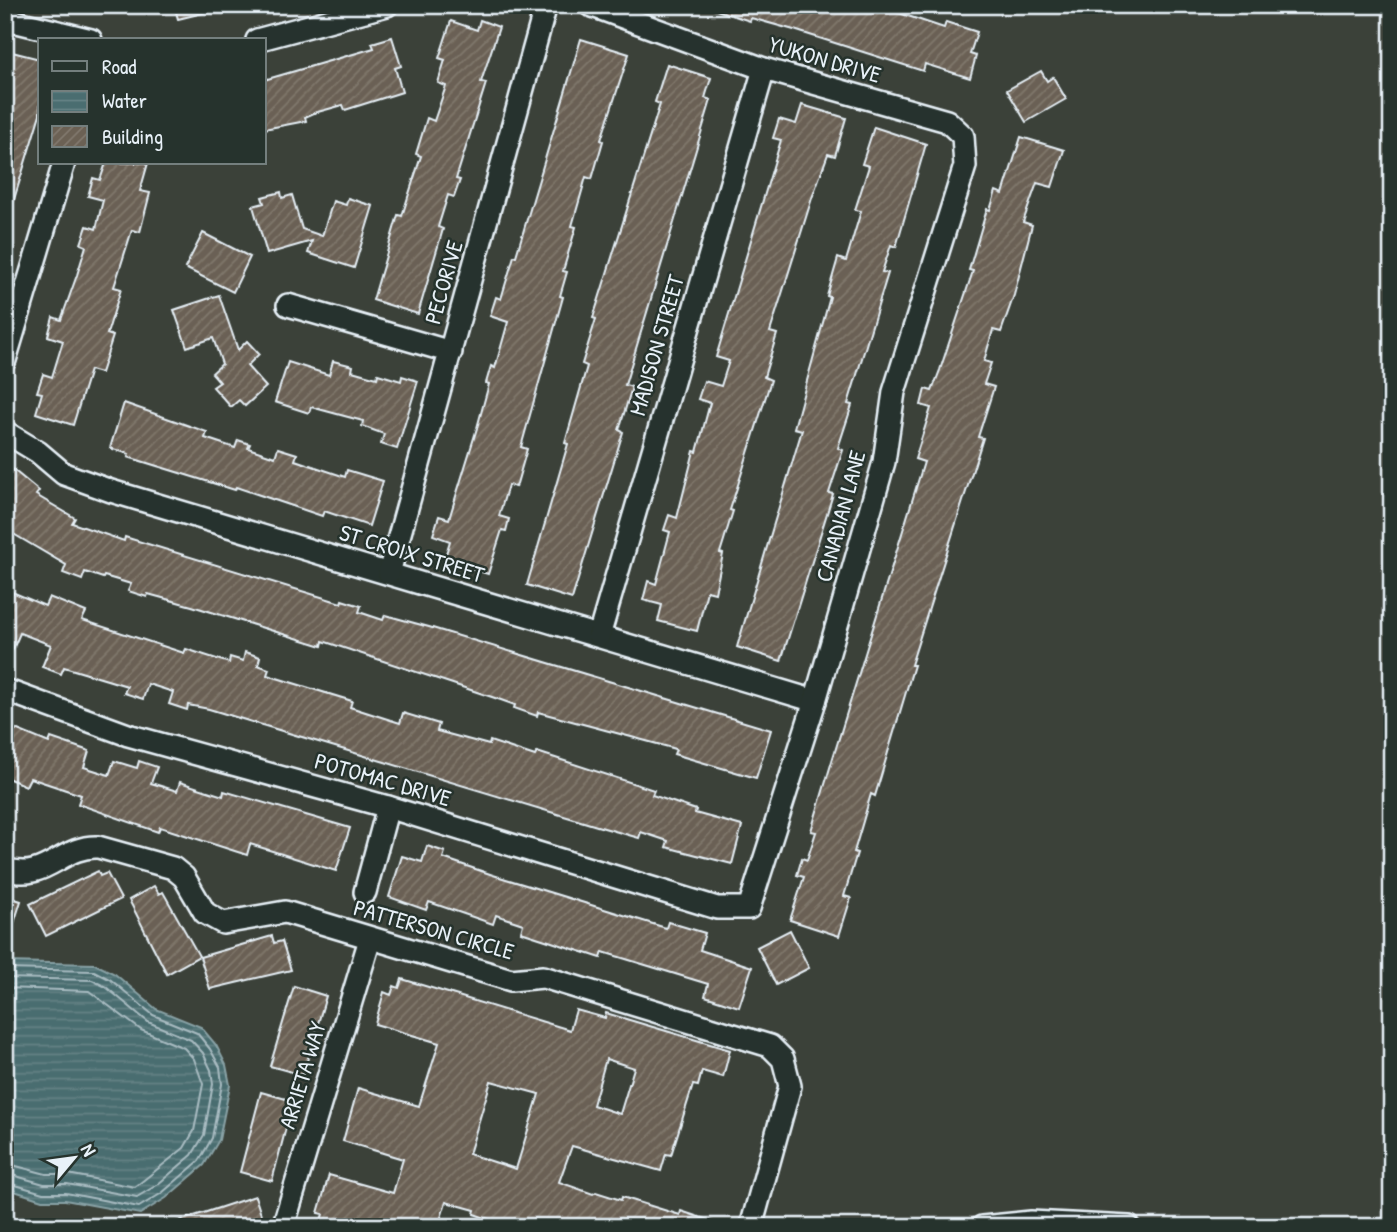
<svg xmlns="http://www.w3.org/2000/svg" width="1397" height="1232" font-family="'Patrick Hand',sans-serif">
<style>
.water{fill:url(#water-rules);stroke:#89a2a6;stroke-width:2}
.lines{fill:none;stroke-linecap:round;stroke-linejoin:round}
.shore{stroke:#a9bcc2;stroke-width:2}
.building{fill:url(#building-hatch);stroke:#e8f1f8;stroke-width:2;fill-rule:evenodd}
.minor-casing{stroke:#e8f1f8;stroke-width:26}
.minor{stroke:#26332d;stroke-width:21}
.labels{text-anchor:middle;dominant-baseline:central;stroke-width:5;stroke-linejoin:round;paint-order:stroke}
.street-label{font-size:23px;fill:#e8f1f8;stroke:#26332d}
</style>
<defs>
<pattern id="water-rules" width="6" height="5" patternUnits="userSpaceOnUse" patternTransform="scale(1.75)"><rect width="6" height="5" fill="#4a6d70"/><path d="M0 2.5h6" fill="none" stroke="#648285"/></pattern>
<pattern id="building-hatch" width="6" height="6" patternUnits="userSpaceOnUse" patternTransform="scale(1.75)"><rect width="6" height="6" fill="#6b6154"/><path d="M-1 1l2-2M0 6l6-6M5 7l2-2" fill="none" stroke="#80786d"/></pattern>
</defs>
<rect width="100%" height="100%" fill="#3b4139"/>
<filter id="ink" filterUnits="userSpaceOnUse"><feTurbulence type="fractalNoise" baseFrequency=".0143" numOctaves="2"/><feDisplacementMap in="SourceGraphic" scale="14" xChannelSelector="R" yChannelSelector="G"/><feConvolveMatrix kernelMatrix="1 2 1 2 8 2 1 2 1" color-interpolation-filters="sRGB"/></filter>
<g filter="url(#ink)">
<path class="water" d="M5 962 95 964 115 974 156 1009 201 1027 216 1045 226 1065 230 1085 219 1140 204 1165 166 1198 140 1214 65 1200H42L5 1188Z"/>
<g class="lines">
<g class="shore">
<path d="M5 969 94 971 111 980 153 1015 197 1033 210 1049 220 1067 222 1084 212 1138 199 1161 162 1193 139 1207 66 1193H43L5 1182"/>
<path d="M5 978 92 980 106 987 148 1022 191 1040 203 1053 211 1070 213 1084 204 1135 192 1155 157 1185 137 1197 67 1184H44L5 1173"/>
<path d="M5 988 89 991 141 1030 184 1048 194 1059 203 1084 194 1131 184 1148 135 1187 68 1174H46L5 1163"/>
</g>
</g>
<g class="building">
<path d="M174 5H214L215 10 178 19Z"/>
<path d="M711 5H898L896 12 944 28 946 22 977 32 970 54 976 56 970 78 925 64 923 71 794 30 751 18 750 21 710 8Z"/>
<path d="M480 20 499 27 481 82 486 83 456 179 460 180 454 197 448 195 438 227 443 229 418 314 373 300 398 215 402 216 421 156 416 154 427 118 434 121 446 86 438 83 445 60 439 58 451 21 477 30Z"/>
<path d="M392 37 401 66 395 68 402 92 345 110 343 105 314 113 305 117 306 121 264 129V80L374 48 372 43Z"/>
<path d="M581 39 629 54 601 140 603 141 592 179 586 177 572 226 576 227 563 271 567 272 560 296 563 297 521 447 527 449 516 487 508 485 499 516 509 519 506 531 502 530 488 574 444 560 450 541 433 535 439 516 449 519 477 428 489 384 486 383 491 366 495 368 508 322 490 316 496 297 501 299 514 256H516Z"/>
<path d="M12 52 40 59V114L8 219H5V77Z"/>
<path d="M667 64 711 78 705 98 711 100 625 385 632 387 619 430 623 432 572 599 527 585 568 444 565 443 587 366 582 364 596 319 593 318 660 104 655 102Z"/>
<path d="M1041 71 1047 81 1053 77 1066 99 1026 122 1007 90Z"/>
<path d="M802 105 846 118 835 156 828 154 812 198 770 332 777 334 764 377 771 380 730 510 733 511 720 553 723 554 715 593 707 591 697 631 658 621 662 605 643 600 648 581 656 584 670 532 664 530 669 515 677 518 694 451 697 452 710 403 698 399 704 381 721 386 729 361 716 357 781 140 773 138 779 119 796 124Z"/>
<path d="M874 127 926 144 896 247 891 245 882 272 888 273 848 404 852 405 838 448 843 450 829 493 833 494 781 661 737 647 802 430 794 428 830 297 827 296 838 258 846 261 861 211 855 210 869 166 862 164Z"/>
<path d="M1021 137 1064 150 1052 187 1037 183 1023 222 1032 225 1014 295 1001 332 993 330 984 361 991 363 984 384 994 387 978 437 983 438 911 665H914L875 796 871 794 854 852 857 853 844 896 851 898 839 936 790 920 804 877 797 875 802 858 807 860 816 832 811 831 832 761 924 462 915 459 931 408 921 405 925 389 932 391 940 370 973 271 969 270 987 209 990 210 996 191 1003 194Z"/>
<path d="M106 163H148L140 191 150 193 140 232 132 230 114 287 121 289 107 334 113 336 101 373 90 370 73 425 36 413 42 393 37 392 43 374 52 377 63 341 48 336 53 317 61 320 77 275 86 246 81 244 87 226 96 229 103 200 88 196 93 178 100 180Z"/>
<path d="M281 192 282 198 292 195 302 229 322 236 333 201 346 205 348 198 373 206 354 268 308 253 312 241 267 254 253 206 264 203 262 197Z"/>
<path d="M203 233 250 257 233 292 185 268Z"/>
<path d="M219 295 238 350 247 341 259 354 247 366 266 387 245 406 239 400 231 407 213 387 220 382 212 373 222 364 213 338 187 347 174 310Z"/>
<path d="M333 361 353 366 352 371 377 378 378 374 401 381 402 376 418 381 397 449 381 444 384 434 362 426 363 421 311 407 309 413 275 402 288 362 329 375Z"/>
<path d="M124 403 207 432 205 438 235 448 238 440 250 444 248 448 275 457 278 448 297 454 295 460 345 477 347 470 383 481 369 526 324 511 322 516 236 487 235 490 128 457 129 454 110 448Z"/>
<path d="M5 463 39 491 36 495 75 518 72 523 124 541 125 537 341 603 342 600 361 606 359 612 383 620 385 615 429 627 771 730 756 778 674 754 676 749 538 712 537 716 514 708 515 705 501 700 323 641 322 646 192 606 148 594 147 597 128 591 131 584 104 576 103 578 85 572 82 580 63 573 66 565 5 529Z"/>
<path d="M5 589 45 606 49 597 86 612 82 620 184 653 186 649 229 663 230 657 243 661 245 652 260 657 258 665 269 669 267 675 352 701 350 707 400 723 403 713 439 724 437 731 489 745 490 741 535 756 537 752 654 790 652 795 696 810 695 813 742 826 732 864 666 847 668 841 641 832 639 838 597 826 209 709 188 705 187 710 169 704 173 692 148 684 143 699 124 693 127 686 64 667 61 674 42 667 51 645 20 633 5 667Z"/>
<path d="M8 726 49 743 51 738 89 751 84 767 109 775 114 761 137 768 139 761 157 767 151 783 177 791 180 782 223 796 224 791 350 828 336 871 250 844 247 855 160 827 158 832 78 804 81 795 30 778 26 786 5 777V734Z"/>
<path d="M427 846 445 852 443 858 493 875 666 928 668 922 705 933 700 950 752 967 739 1007 705 996 708 984 603 952 601 958 521 932 523 924 496 915 493 924 429 902 426 910 389 897 402 856 422 862Z"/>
<path d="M98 871 100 876 107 873 121 899 46 936 30 904Z"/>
<path d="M154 886 159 894 163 892 199 956 167 974 129 900Z"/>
<path d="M5 896 21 901 8 942H5Z"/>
<path d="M790 930 809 968 776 985 757 947Z"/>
<path d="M272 936 274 943 282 941 291 970 210 989 200 957Z"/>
<path d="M402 979 570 1030 576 1010 605 1018 606 1013 730 1050 723 1077 702 1071 698 1086 693 1085 671 1155 666 1154 661 1171 572 1146 559 1182 593 1194 596 1192 621 1200 622 1197 680 1215 681 1211 720 1224V1227H489L491 1220 474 1214 475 1210 446 1202 439 1224 434 1227H328L320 1224 323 1214 318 1213 329 1175 393 1193 403 1159 343 1141 358 1088 419 1106 439 1043 375 1024 384 992 391 995 394 986 399 988ZM606 1059 634 1068 620 1114 593 1105ZM491 1081 539 1094 516 1169 469 1154Z"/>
<path d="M294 986 326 996 303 1075 270 1066Z"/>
<path d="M261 1092 293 1101 272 1181 240 1172Z"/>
<path d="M255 1196 265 1227H171L170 1224Z"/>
</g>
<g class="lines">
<g class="minor-casing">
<g id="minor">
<path d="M5 19 91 40"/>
<path d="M257 40 387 5"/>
<path d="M288 305 451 352"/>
<path d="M5 360 64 163"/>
<path d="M5 432 38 452 64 474 111 491 815 701"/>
<path d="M389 573 546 5"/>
<path d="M599 636 764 69"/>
<path d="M5 690 128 735 388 807 717 908H749L815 701 884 462 894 392 965 166 963 136 947 121 764 69 590 5"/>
<path d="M5 869C46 883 61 845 98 847L173 868 184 877 205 913 223 923 285 912 511 980 543 977 770 1046 783 1059 790 1086 751 1227"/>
<path d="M365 892 388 807"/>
<path d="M283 1227 370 939"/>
<path d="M982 1227 1031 1222 1129 1227"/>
</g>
</g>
<use href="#minor" class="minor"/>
</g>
</g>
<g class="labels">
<g class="street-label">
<text transform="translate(825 59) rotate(16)">YUKON DRIVE</text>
<text transform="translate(443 282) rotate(-74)">PECORIVE</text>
<text transform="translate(656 345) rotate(-74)">MADISON STREET</text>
<text transform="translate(840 516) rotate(-75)">CANADIAN LANE</text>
<text transform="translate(412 553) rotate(17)">ST CROIX STREET</text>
<text transform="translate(383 779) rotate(16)">POTOMAC DRIVE</text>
<text transform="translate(434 929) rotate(16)">PATTERSON CIRCLE</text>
<text transform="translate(302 1075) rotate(-73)">ARRIETA WAY</text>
</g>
</g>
<rect width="1397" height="1232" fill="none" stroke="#26332d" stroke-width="28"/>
<rect x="14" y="14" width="1369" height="1204" fill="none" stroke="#e8f1f8" stroke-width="2.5" filter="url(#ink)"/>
<rect x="38" y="38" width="228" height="126" fill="#26332d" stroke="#747f7e" stroke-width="2"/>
<rect x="52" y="61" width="35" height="10" fill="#26332d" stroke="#747f7e" stroke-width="2"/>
<text x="102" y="74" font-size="21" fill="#e8f1f8">Road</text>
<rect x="52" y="91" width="35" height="21" fill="url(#water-rules)" stroke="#747f7e" stroke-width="2"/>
<text x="102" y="108" font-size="21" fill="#e8f1f8">Water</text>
<rect x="52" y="126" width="35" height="21" fill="url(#building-hatch)" stroke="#747f7e" stroke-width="2"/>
<text x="102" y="144" font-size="21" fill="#e8f1f8">Building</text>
<g transform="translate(74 1158) rotate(61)" stroke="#26332d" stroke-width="5" paint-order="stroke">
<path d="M0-5L12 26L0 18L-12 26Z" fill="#e8f1f8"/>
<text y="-10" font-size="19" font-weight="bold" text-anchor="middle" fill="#e8f1f8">N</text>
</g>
</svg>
